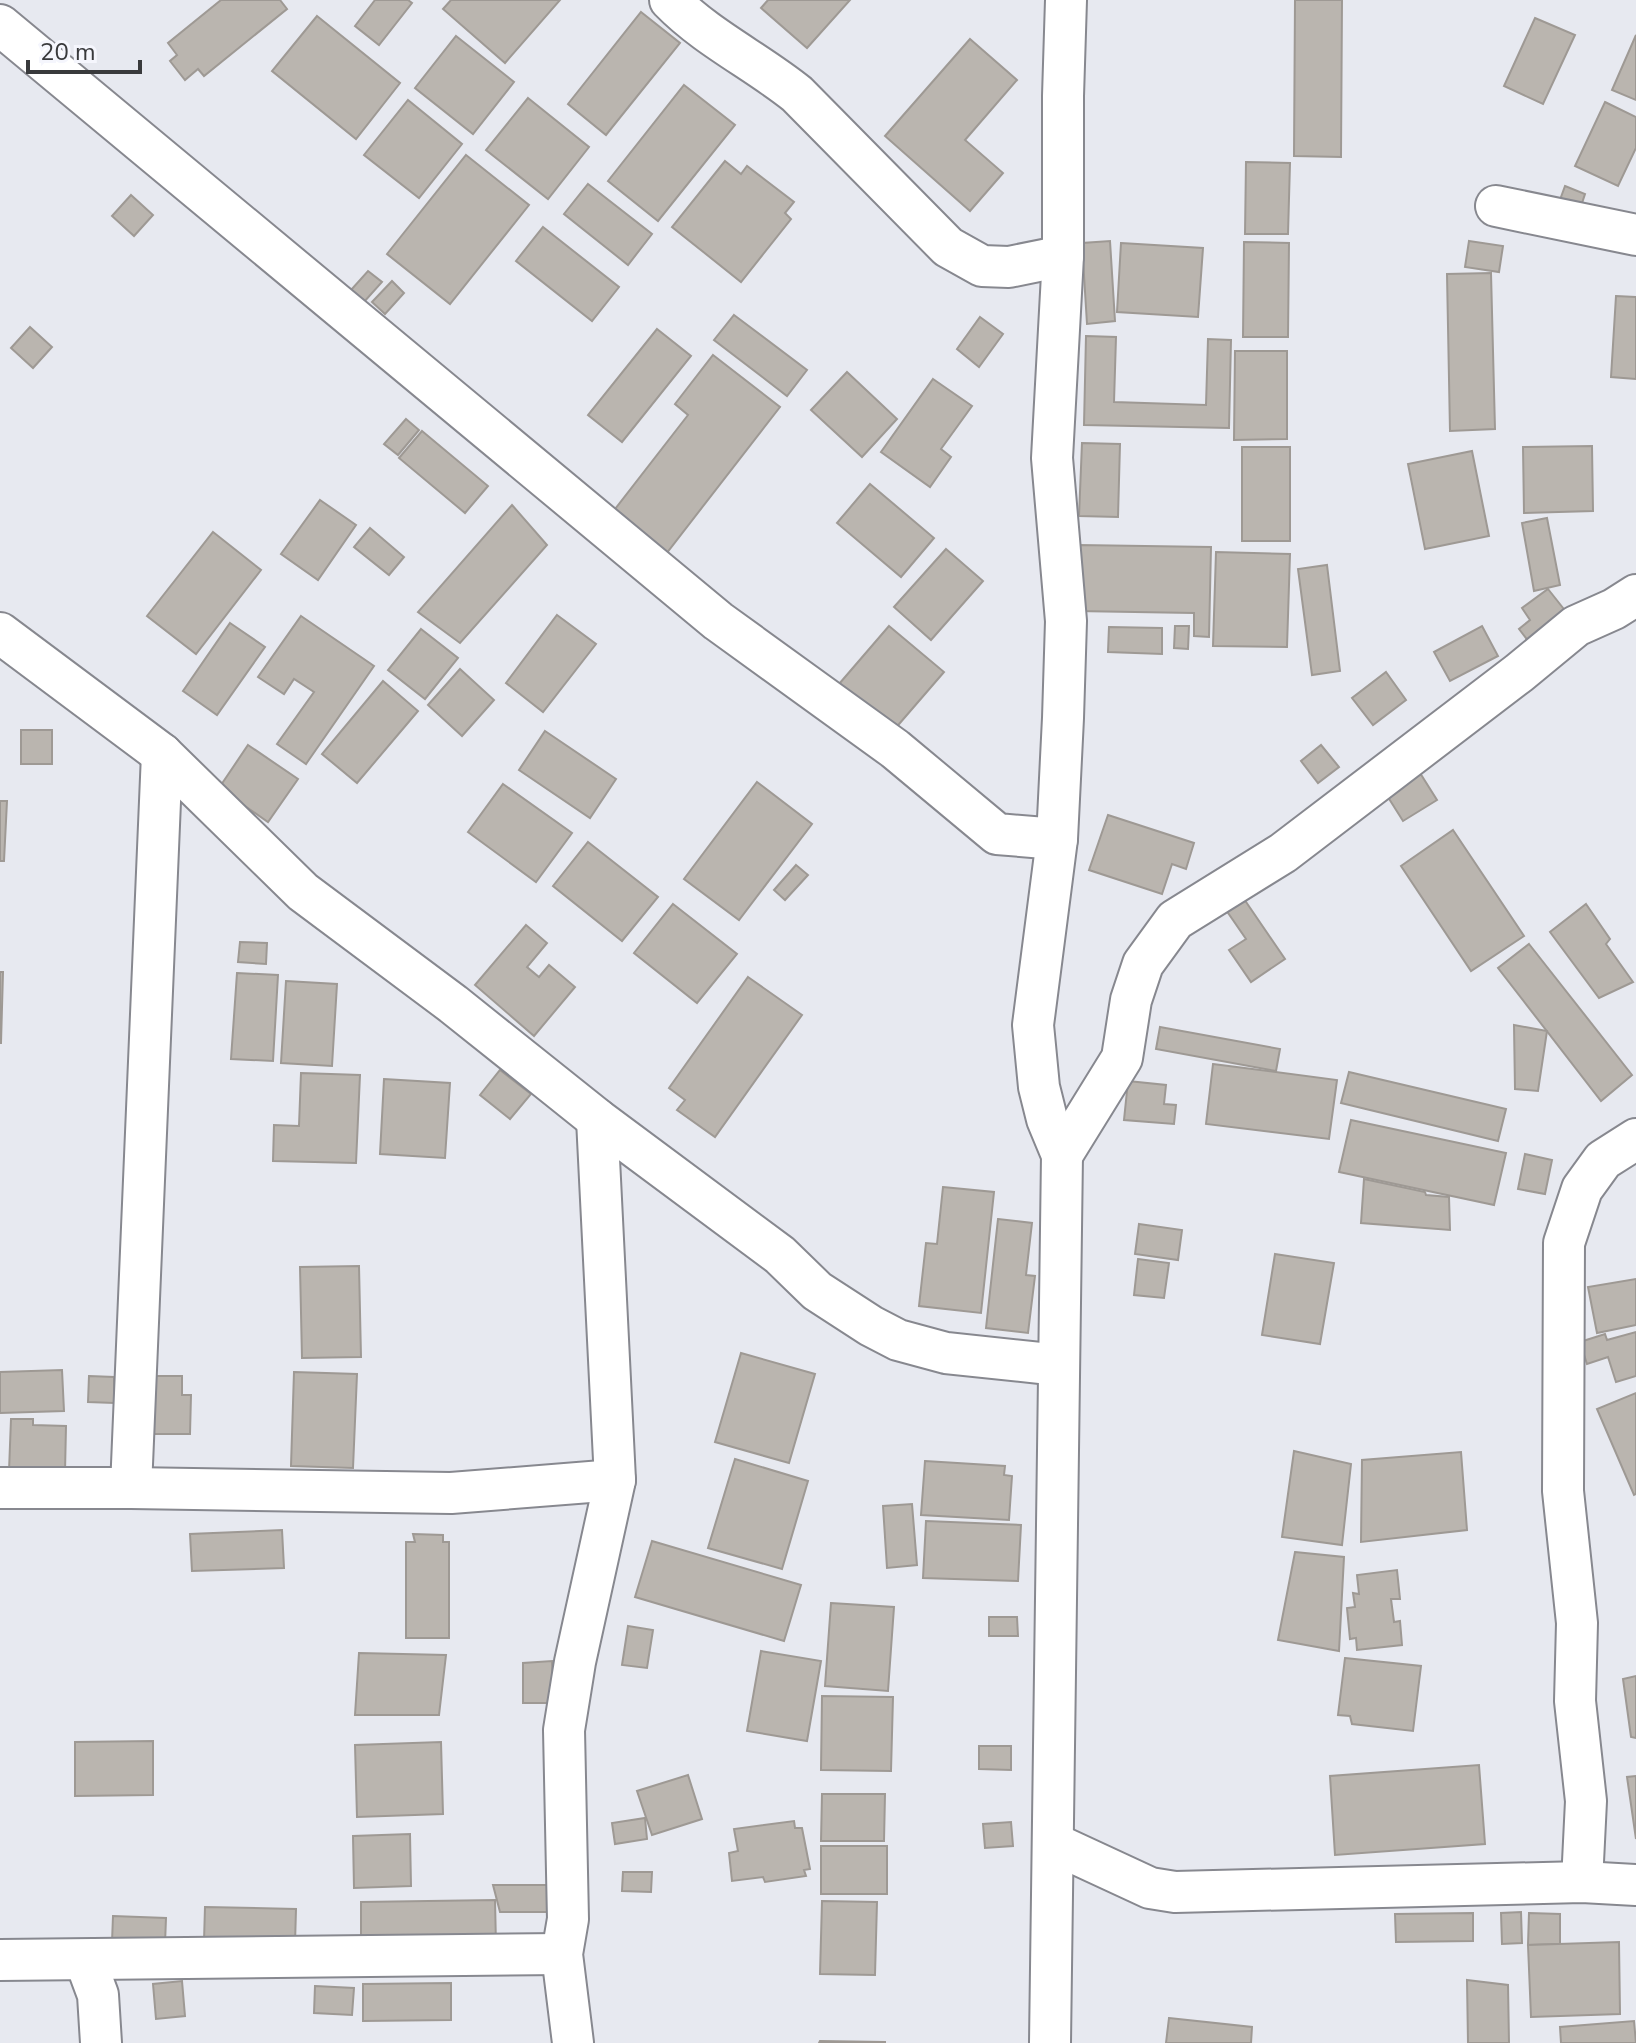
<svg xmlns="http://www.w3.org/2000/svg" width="1636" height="2043" font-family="'Nunito Sans',sans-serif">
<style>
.building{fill:#bab5af;stroke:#9e9994;stroke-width:2}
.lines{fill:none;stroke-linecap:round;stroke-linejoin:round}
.minor-casing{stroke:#87888f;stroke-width:44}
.minor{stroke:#fff;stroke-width:40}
</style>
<rect width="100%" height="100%" fill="#e7e9f0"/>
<g class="building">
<path d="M221 0H280L287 9 204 76 198 69 185 80 170 61 177 55 168 43Z"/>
<path d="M375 0H408L412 3 379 45 355 26Z"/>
<path d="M451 0H560L505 63 443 9Z"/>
<path d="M768 0H850L807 48 761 8Z"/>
<path d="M1295 0H1342L1341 157 1294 156Z"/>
<path d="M641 12 680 43 606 135 568 104Z"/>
<path d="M317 16 400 83 356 139 272 71Z"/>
<path d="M1535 18 1575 35 1543 104 1504 86Z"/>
<path d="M1636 35V100L1612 90Z"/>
<path d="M456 36 514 82 473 134 415 88Z"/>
<path d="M970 39 1017 80 965 140 1003 173 970 211 885 136Z"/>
<path d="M684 85 735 125 658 221 608 181Z"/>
<path d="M528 98 589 147 548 199 486 150Z"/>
<path d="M408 100 462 144 419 198 364 155Z"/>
<path d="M1605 102 1636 117V148L1618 186 1575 166Z"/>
<path d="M466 155 529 205 450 304 387 254Z"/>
<path d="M725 161 741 174 747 166 794 202 785 213 791 219 741 282 672 227Z"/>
<path d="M1246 162 1290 163 1288 234H1245Z"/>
<path d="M588 184 652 234 628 265 564 214Z"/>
<path d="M1565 186 1585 194 1577 218 1556 211Z"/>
<path d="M131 195 153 215 134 236 112 216Z"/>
<path d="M543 227 619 287 592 321 516 261Z"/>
<path d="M1110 241 1115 321 1087 324 1082 243Z"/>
<path d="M1469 241 1503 246 1499 272 1465 267Z"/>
<path d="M1244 242 1289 243 1288 337H1243Z"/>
<path d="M1121 243 1203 248 1198 317 1117 312Z"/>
<path d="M368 271 382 282 355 312 342 300Z"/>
<path d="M1491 273 1495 429 1450 431 1447 274Z"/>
<path d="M392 281 404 293 385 314 372 302Z"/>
<path d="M1616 296 1636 297V379L1611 377Z"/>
<path d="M734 315 807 370 787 396 714 340Z"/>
<path d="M980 317 1003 334 979 367 957 349Z"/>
<path d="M30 327 52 347 33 368 11 348Z"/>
<path d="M657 329 691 356 622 442 588 415Z"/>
<path d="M1086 336 1116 337 1114 402 1206 405 1208 339 1231 340 1229 428 1084 425Z"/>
<path d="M1235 351H1287V439L1234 440Z"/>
<path d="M713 355 780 407 659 563 605 522 688 415 675 404Z"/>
<path d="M847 372 897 419 862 457 811 410Z"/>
<path d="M933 379 972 406 941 449 951 457 930 487 881 452Z"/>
<path d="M406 419 419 430 398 455 384 444Z"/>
<path d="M422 431 488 486 465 513 399 458Z"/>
<path d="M1082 443 1120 444 1118 517 1079 516Z"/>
<path d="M1592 446 1593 511 1524 513 1523 447Z"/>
<rect x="1242" y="447" width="48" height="94"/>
<path d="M1472 451 1489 536 1425 549 1408 464Z"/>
<path d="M870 484 934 538 901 577 837 523Z"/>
<path d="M320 500 356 525 318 580 281 554Z"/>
<path d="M512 505 547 545 460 643 418 612Z"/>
<path d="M1547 518 1560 585 1534 591 1522 523Z"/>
<path d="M370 528 404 557 389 575 354 547Z"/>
<path d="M213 532 261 570 196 654 147 616Z"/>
<path d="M1078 545 1211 547 1209 637 1194 636V613L1076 611Z"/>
<path d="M946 549 983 581 931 640 894 607Z"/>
<path d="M1216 552 1290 554 1287 647 1213 646Z"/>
<path d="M1327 565 1340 671 1312 675 1298 569Z"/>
<path d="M1548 589 1567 613 1529 642 1519 629 1530 620 1522 608Z"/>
<path d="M557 615 596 644 543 712 506 683Z"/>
<path d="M301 616 374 666 306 764 277 744 314 692 294 679 284 694 258 677Z"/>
<path d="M230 623 265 647 217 715 183 691Z"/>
<path d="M889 626 944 672 887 738 833 691Z"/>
<path d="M1175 626H1189L1188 649 1174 648Z"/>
<path d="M1482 626 1498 656 1450 681 1434 652Z"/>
<path d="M1109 627 1162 628V654L1108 652Z"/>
<path d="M421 629 458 658 425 699 388 670Z"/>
<path d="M460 669 494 700 462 736 428 705Z"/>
<path d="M1386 672 1406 700 1373 725 1352 698Z"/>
<path d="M383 681 418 711 357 783 322 754Z"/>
<rect x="21" y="730" width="31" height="34"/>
<path d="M545 731 616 779 590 818 519 770Z"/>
<path d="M248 745 298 779 268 822 219 788Z"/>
<path d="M1321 745 1339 767 1318 783 1301 761Z"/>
<path d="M1415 765 1437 800 1403 821 1381 786Z"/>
<path d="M757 782 812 824 739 920 684 879Z"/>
<path d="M503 784 572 833 536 882 468 832Z"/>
<path d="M0 801H7L4 861H0Z"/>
<path d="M1108 815 1194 843 1186 869 1172 864 1162 894 1089 870Z"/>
<path d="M1453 830 1524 936 1471 971 1401 866Z"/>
<path d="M588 842 658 897 622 941 553 886Z"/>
<path d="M796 865 808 875 785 900 774 890Z"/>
<path d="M1242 896 1285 959 1251 982 1229 950 1246 939 1224 907Z"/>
<path d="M673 904 737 954 697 1003 634 953Z"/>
<path d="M1586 904 1610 939 1606 944 1633 982 1599 998 1550 932Z"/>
<path d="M526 925 547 943 527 967 539 977 549 965 575 987 534 1036 475 985Z"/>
<path d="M240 942 267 943 266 964 238 962Z"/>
<path d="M1529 944 1632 1075 1601 1101 1498 968Z"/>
<path d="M0 972H3L1 1043H0Z"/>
<path d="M237 973 278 975 273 1061 231 1059Z"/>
<path d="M748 977 802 1015 715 1137 677 1110 685 1100 669 1088Z"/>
<path d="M286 981 337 984 332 1066 281 1063Z"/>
<path d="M1514 1025 1547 1031 1538 1091 1515 1089Z"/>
<path d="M1160 1027 1280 1049 1276 1071 1156 1049Z"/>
<path d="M1213 1064 1337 1080 1329 1139 1206 1124Z"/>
<path d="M500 1070 531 1094 510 1119 480 1095Z"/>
<path d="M1349 1072 1506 1109 1498 1141 1341 1103Z"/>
<path d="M301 1073 360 1075 356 1163 273 1161 274 1125 299 1126Z"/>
<path d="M384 1079 450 1083 445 1158 380 1154Z"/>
<path d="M1128 1081 1166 1085 1164 1104 1176 1105 1174 1124 1124 1120Z"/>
<path d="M1351 1120 1506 1153 1494 1205 1339 1172Z"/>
<path d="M1525 1154 1552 1160 1545 1194 1518 1189Z"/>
<path d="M1364 1179 1425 1192 1426 1195 1449 1197 1450 1230 1361 1223Z"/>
<path d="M943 1187 994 1192 981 1313 919 1306 926 1243 937 1244Z"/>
<path d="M998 1219 1032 1223 1026 1275 1035 1276 1028 1333 986 1328Z"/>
<path d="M1139 1224 1182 1230 1178 1260 1135 1254Z"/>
<path d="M1275 1254 1334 1263 1320 1344 1262 1335Z"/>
<path d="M1138 1259 1169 1263 1164 1298 1134 1295Z"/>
<path d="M359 1266 361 1357 302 1358 300 1267Z"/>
<path d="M1636 1279V1325L1597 1333 1588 1287Z"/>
<path d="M1636 1332V1376L1616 1382 1608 1357 1587 1364 1580 1342 1605 1334 1607 1340Z"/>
<path d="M741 1353 815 1374 789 1463 715 1442Z"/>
<path d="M62 1370 64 1411 0 1413V1372Z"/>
<path d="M294 1372 357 1374 353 1468 291 1466Z"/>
<path d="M89 1376 114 1377V1403L88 1402Z"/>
<path d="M148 1376H182V1395H191L190 1434H147Z"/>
<path d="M1636 1393V1494L1634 1495 1597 1409Z"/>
<path d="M11 1419H33V1425L66 1426 65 1472 9 1471Z"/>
<path d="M1294 1451 1351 1464 1342 1545 1282 1537Z"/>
<path d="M1461 1452 1467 1530 1361 1542 1362 1460Z"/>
<path d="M735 1459 808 1481 782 1569 708 1548Z"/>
<path d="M925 1461 1005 1466 1004 1475 1012 1476 1009 1520 921 1515Z"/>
<path d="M912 1504 917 1565 887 1568 883 1506Z"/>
<path d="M926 1521 1021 1525 1018 1581 923 1578Z"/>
<path d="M282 1530 284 1568 192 1571 190 1534Z"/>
<path d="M413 1534 443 1535V1542H449V1638H406V1542H415Z"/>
<path d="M652 1541 801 1585 784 1641 635 1597Z"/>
<path d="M1295 1552 1344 1557 1339 1651 1278 1640Z"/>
<path d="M1397 1570 1400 1599H1391L1394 1622 1400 1621 1402 1645 1357 1650 1356 1638 1350 1639 1347 1608 1355 1607 1353 1593 1359 1594 1357 1575Z"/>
<path d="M831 1603 894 1607 888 1691 825 1686Z"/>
<path d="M989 1617H1017L1018 1636H989Z"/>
<path d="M628 1626 653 1630 647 1668 622 1665Z"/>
<path d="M761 1651 821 1661 807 1741 747 1731Z"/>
<path d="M359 1653 446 1655 439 1715H355Z"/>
<path d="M1345 1658 1421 1666 1413 1731 1352 1724 1350 1716 1338 1715Z"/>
<path d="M552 1661 553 1703H523V1663Z"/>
<path d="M1636 1676V1738L1631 1737 1623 1679Z"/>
<path d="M822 1696 893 1697 891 1771 821 1770Z"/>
<path d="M153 1741V1795L75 1796V1742Z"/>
<path d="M441 1742 443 1814 357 1817 355 1745Z"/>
<path d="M979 1746H1011V1770L979 1769Z"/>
<path d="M1479 1765 1485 1844 1335 1855 1330 1776Z"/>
<path d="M688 1775 702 1819 652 1835 637 1791Z"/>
<path d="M1636 1776V1839L1627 1777Z"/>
<path d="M822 1794H885L884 1841H821Z"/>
<path d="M645 1818 647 1839 615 1844 612 1823Z"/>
<path d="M794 1821 795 1828H802L810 1869 804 1870 806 1876 765 1882 763 1877 732 1881 729 1853 738 1851 734 1829Z"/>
<path d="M1011 1822 1013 1846 985 1848 983 1824Z"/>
<path d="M410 1834 411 1886 354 1888 353 1836Z"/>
<rect x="821" y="1846" width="66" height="48"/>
<path d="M623 1872H652L651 1892 622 1891Z"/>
<path d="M493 1885H554V1912H500Z"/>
<path d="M495 1900 496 1945 361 1947V1902Z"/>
<path d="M822 1901 877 1902 875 1975 820 1974Z"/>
<path d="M205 1907 296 1909 295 1944 204 1941Z"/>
<path d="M1521 1912 1522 1943 1502 1944 1501 1913Z"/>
<path d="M1473 1913V1941L1396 1942 1395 1914Z"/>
<path d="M1529 1913 1560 1914V1944L1528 1945Z"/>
<path d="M113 1916 166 1918 165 1944 112 1942Z"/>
<path d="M1619 1942 1620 2014 1531 2017 1528 1945Z"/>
<path d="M1467 1980 1508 1985 1509 2043H1468Z"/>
<path d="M182 1981 185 2016 156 2019 153 1984Z"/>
<path d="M451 1983V2020L363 2021V1984Z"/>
<path d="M315 1986 354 1988 352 2015 314 2013Z"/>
<path d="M1169 2018 1252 2027 1251 2043H1166Z"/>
<path d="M1634 2021 1636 2043H1561L1560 2027Z"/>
<path d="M820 2041 886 2042 819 2043Z"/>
</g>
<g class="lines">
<g class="minor-casing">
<g id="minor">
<path d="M670 0C707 38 756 61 797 94L948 247 982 266 1009 267 1063 256"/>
<path d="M0 25 718 621 895 749 997 834 1057 839"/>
<path d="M1496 206 1636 235"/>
<path d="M0 633 162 754 303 892 453 1004 597 1119 780 1255 817 1291 871 1326 898 1340 946 1353 1059 1365"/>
<path d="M1062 1155 1122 1058 1131 1000 1143 964 1175 920 1283 853 1519 673 1576 626 1614 609 1636 595"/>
<path d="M0 1488H131L451 1493 615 1480"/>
<path d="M131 1488 162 754"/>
<path d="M1055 1844 1150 1888 1175 1892 1582 1882 1636 1885"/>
<path d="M1582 1882 1586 1801 1575 1701 1577 1623 1563 1491 1564 1243 1582 1189 1603 1160 1636 1139"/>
<path d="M0 1960 562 1954"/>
<path d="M85 1960 98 1995 101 2043"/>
<path d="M573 2043 562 1954 568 1919 564 1730 575 1662 615 1480 597 1119"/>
<path d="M1050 2043 1062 1155 1047 1119 1039 1087 1033 1025 1057 839 1063 718 1066 621 1052 458 1063 256V96L1066 0"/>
</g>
</g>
<use href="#minor" class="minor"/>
</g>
<path d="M28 60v12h112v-12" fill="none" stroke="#393a3c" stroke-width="4"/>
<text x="40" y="60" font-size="24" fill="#393a3c" stroke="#f5f6fd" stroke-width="6" paint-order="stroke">20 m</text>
</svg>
